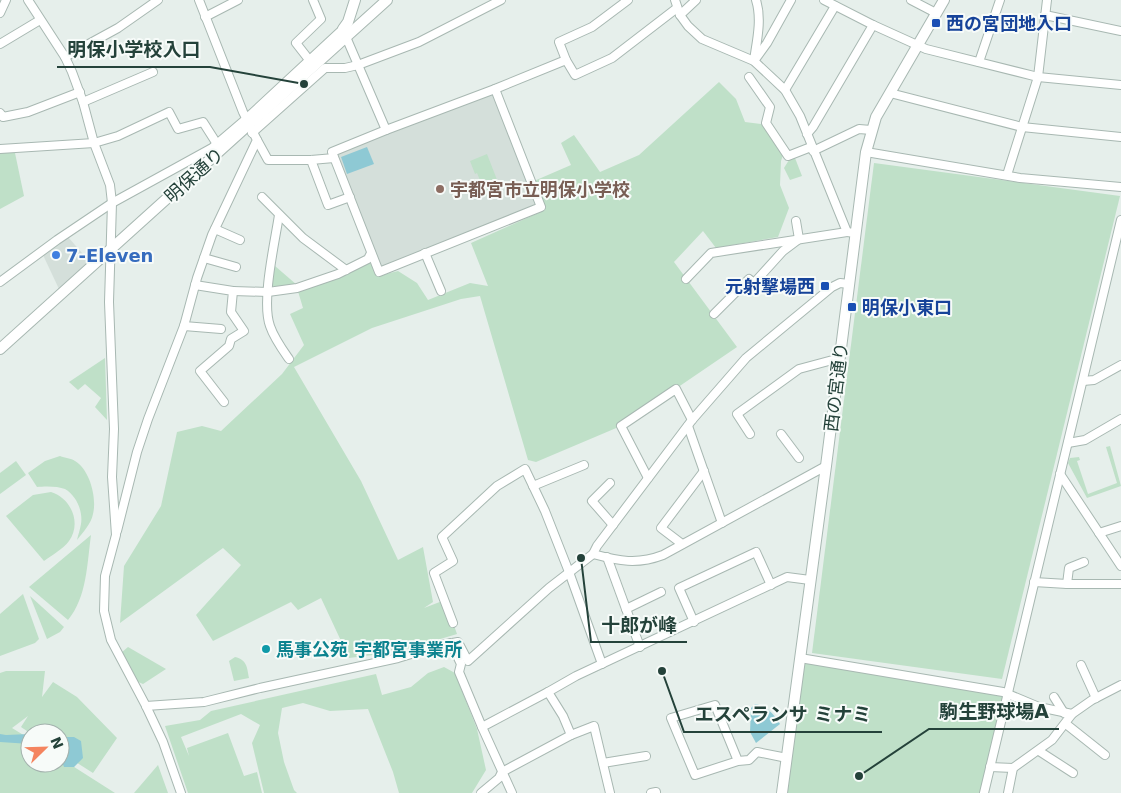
<svg xmlns="http://www.w3.org/2000/svg" width="1121" height="793" font-family="'DejaVu Sans','Noto Sans JP',sans-serif">
<style>
.built{fill:#d4dfda}
.green{fill:#bfe0c8}
.water{fill:#8ec9d4}
.lines{fill:none;stroke-linecap:round;stroke-linejoin:round}
.minor-casing{stroke:#a8b8b2;stroke-width:10}
.tertiary-casing{stroke:#a8b8b2;stroke-width:12}
.minor{stroke:#fff;stroke-width:8}
.tertiary{stroke:#fff;stroke-width:10}
.transit-dot{fill:#1a4fb4;stroke:#f7fbf9;stroke-width:2}
.education-dot{fill:#8d6e63;stroke:#f7fbf9;stroke-width:2}
.shop-dot{fill:#3f7fe0;stroke:#f7fbf9;stroke-width:2}
.culture-dot{fill:#0f9aa8;stroke:#f7fbf9;stroke-width:2}
.labels{text-anchor:middle;dominant-baseline:central;stroke-width:4;stroke-linejoin:round;paint-order:stroke}
.transit-label{font-size:18px;font-weight:bold;fill:#164399;stroke:#f7fbf9;text-anchor:start}
.street-label{font-size:18px;fill:#24423a;stroke:#f7fbf9}
.education-label{font-size:18px;font-weight:bold;fill:#785e54;stroke:#f7fbf9;text-anchor:start}
.shop-label{font-size:18px;font-weight:bold;fill:#366cbe;stroke:#f7fbf9;text-anchor:start}
.culture-label{font-size:18px;font-weight:bold;fill:#0d838f;stroke:#f7fbf9;text-anchor:start}
.leader{fill:none;stroke:#24423a;stroke-width:2}
.callout-dot{fill:#24423a;stroke:#f7fbf9;stroke-width:2}
.callout-label{font-size:19px;text-anchor:middle;font-weight:bold;fill:#24423a;stroke:#f7fbf9;stroke-width:4;stroke-linejoin:round;paint-order:stroke}
</style>
<rect width="100%" height="100%" fill="#e6efeb"/>
<g class="built">
<path d="M491 93 495 95 537 205 385 267 379 265 336 156 337 153Z"/>
<path d="M68 237 89 261 59 289 43 255Z"/>
</g>
<g class="green">
<path d="M719 82 736 99 745 122 761 124 784 152 781 161 780 185 789 208 778 237 716 248 703 231 674 262 737 347 621 426 536 462 528 460 480 296 461 299 372 328 294 367 361 481 398 560 423 547 433 602 424 608 445 600 457 634 397 652 349 658 321 598 298 610 291 602 213 641 196 615 241 565 223 548 120 623 124 566 161 506 177 432 202 426 221 431 282 374 304 345 290 314 303 308 297 288 368 259 378 276 398 271 417 283 428 300 470 283 488 286 471 243 545 210 534 181 571 165 561 143 574 135 600 172 639 155Z"/>
<path d="M0 153H15L24 196 0 209Z"/>
<path d="M487 154 501 190 484 197 482 193 475 196 472 189 482 185 477 173 475 174 470 161Z"/>
<path d="M795 158 802 176 790 180 784 168 789 160Z"/>
<path d="M874 163 1120 196 1002 679 812 653Z"/>
<path d="M275 266 297 285 276 289 272 285Z"/>
<path d="M105 358 107 420 95 407 101 398 85 384 78 390 69 382Z"/>
<path d="M1110 446 1121 486 1087 498 1068 463 1070 458 1079 457 1080 460 1077 461 1088 494 1117 483 1106 447Z"/>
<path d="M60 456C65 458 71 458 75 461 90 470 97 498 93 514 91 524 83 532 77 540 78 535 80 530 81 524 83 512 77 496 65 489 58 486 45 486 37 487L28 473 45 461Z"/>
<path d="M16 461 26 475 0 494V473Z"/>
<path d="M51 492C71 498 82 523 69 541 63 549 52 555 44 561L6 516 33 495Z"/>
<path d="M91 535C87 564 87 597 68 620L29 587Z"/>
<path d="M23 594 39 639 35 643 0 656V614Z"/>
<path d="M30 596 64 627 60 632 47 639Z"/>
<path d="M128 647 166 669 143 684 136 681 121 653Z"/>
<path d="M235 657C247 660 247 667 249 678L234 681 229 661Z"/>
<path d="M804 662 1003 693 1005 695 981 793H787Z"/>
<path d="M444 667 455 673 477 729 486 770 472 793H399L393 772 368 709 330 711 303 703 282 708 278 733 284 762 294 790 297 793H264L252 743 260 725 241 714 181 737 189 756 187 748 228 733 244 776 257 772 262 793H188L165 726 200 720 211 711 376 674 382 695 411 687 428 673Z"/>
<path d="M6 671H45L42 697 53 682 77 697 117 738 93 773 60 752V733H30L21 727 28 716 12 728 30 739V763H60V758L115 793H0V673Z"/>
<path d="M158 765 168 793H134Z"/>
</g>
<g class="water">
<path d="M367 147 374 164 347 174 341 157Z"/>
<path d="M755 704C766 705 775 715 780 724L756 743 750 732 751 708Z"/>
<path d="M0 734 6 735 30 734V744L0 742Z"/>
<path d="M60 737H74L81 741 83 758 74 767H64L61 759 66 752 64 747 60 748Z"/>
</g>
<g class="lines">
<g class="minor-casing">
<g id="minor">
<path d="M28 0 65 57 72 72 83 102 94 143 110 185 112 203 109 302 114 429 112 477 116 535 105 576 104 611 111 640 146 706 163 742 181 793"/>
<path d="M628 0 592 27 559 42 566 60 575 75 612 58 677 8"/>
<path d="M675 0 680 15 688 26 702 39 754 61 785 90 800 116 847 232 855 233"/>
<path d="M824 0 873 25 926 49 1038 77 1121 85"/>
<path d="M911 0 936 13"/>
<path d="M0 13 6 0"/>
<path d="M680 15 696 0"/>
<path d="M1045 15 1121 31"/>
<path d="M205 17 238 0"/>
<path d="M346 37 386 130 495 89 566 60"/>
<path d="M0 44 40 20"/>
<path d="M65 57 118 28 158 0"/>
<path d="M754 60C757 40 762 19 756 0"/>
<path d="M310 61 296 43 321 19 313 0"/>
<path d="M754 61 767 43 791 0"/>
<path d="M979 62 1000 0"/>
<path d="M749 77 770 107 766 123 788 156 811 147"/>
<path d="M785 90 835 6"/>
<path d="M890 93 1022 127 1121 137"/>
<path d="M83 102 153 72"/>
<path d="M0 113 3 117 28 112 80 92"/>
<path d="M386 130 332 152 379 272 541 207 495 89"/>
<path d="M252 133 325 68H345L358 65 419 42 501 0"/>
<path d="M807 134 813 127 873 25"/>
<path d="M257 140 268 160H311L334 158"/>
<path d="M0 149 94 143 118 136 169 112 178 129 203 122 217 144"/>
<path d="M813 151 859 129 871 130"/>
<path d="M866 152 1020 178 1121 187"/>
<path d="M311 160 328 205 350 197"/>
<path d="M1007 175 1038 77 1047 0"/>
<path d="M262 197 303 238 346 270"/>
<path d="M279 215C275 242 261 301 270 326 274 338 282 349 289 359"/>
<path d="M215 229 240 240"/>
<path d="M425 253 441 291"/>
<path d="M204 258 236 267"/>
<path d="M686 279 711 253 847 232"/>
<path d="M0 282 57 240 112 203 212 148 246 119 343 29"/>
<path d="M195 285 233 291 231 312 244 331 231 339 229 346 200 371 224 402"/>
<path d="M233 291 268 292 297 288 338 274 368 259 371 253"/>
<path d="M714 314 749 279 754 283 783 251 799 239 796 221"/>
<path d="M184 326 221 329"/>
<path d="M1083 381 1094 380 1121 365"/>
<path d="M688 426 722 523"/>
<path d="M750 434 737 414 799 369 840 358"/>
<path d="M781 434 799 458"/>
<path d="M1068 443 1085 440 1121 419"/>
<path d="M1060 474 1121 566"/>
<path d="M648 478 621 426 676 389 692 420"/>
<path d="M610 483 592 501 613 525"/>
<path d="M533 486 584 465"/>
<path d="M117 531 137 452 148 419 184 326 197 278 212 235 257 140 243 112 199 0"/>
<path d="M1099 533 1121 526"/>
<path d="M682 544 661 528 704 471"/>
<path d="M593 554C619 561 637 565 663 555L826 466"/>
<path d="M607 557 640 647"/>
<path d="M1034 582 1067 584H1121"/>
<path d="M1067 584 1069 568 1084 562"/>
<path d="M626 609 661 592"/>
<path d="M694 622 679 588 756 552 771 585"/>
<path d="M453 623 434 573 453 561 442 537 497 486 525 469 545 511 569 572 602 664"/>
<path d="M451 643 461 664 459 672 482 727 512 793"/>
<path d="M800 658 1003 692 1039 707 1072 714 1092 700 1121 685"/>
<path d="M1081 665 1096 698"/>
<path d="M1054 697 1064 713"/>
<path d="M146 706 204 702 260 688 398 658 441 645 458 642 468 661 549 588 593 554 597 546 692 420 746 358 832 287 840 283 849 284"/>
<path d="M1066 724 1105 755"/>
<path d="M482 727 548 692"/>
<path d="M571 735 594 726 610 793"/>
<path d="M1039 751 1073 773"/>
<path d="M738 761 695 775 671 718 715 705 738 761 749 760 757 752 787 758"/>
<path d="M603 763 646 756"/>
<path d="M990 767 1013 768 1052 740 1072 714"/>
<path d="M481 793 499 778 502 772 571 735 563 716 548 692 576 676 787 577 810 580"/>
<path d="M651 793 656 792"/>
<path d="M984 793 1121 220"/>
<path d="M1008 793 1013 768"/>
</g>
</g>
<g class="tertiary-casing">
<g id="tertiary">
<path d="M346 37 343 29 348 22 355 0"/>
<path d="M0 349 387 0"/>
<path d="M782 793 826 466 866 152 876 117 944 0"/>
</g>
</g>
<use href="#minor" class="minor"/>
<use href="#tertiary" class="tertiary"/>
</g>
<g class="transit-dot">
<rect x="931" y="18" width="10" height="10" rx="2.5"/>
<rect x="820" y="281" width="10" height="10" rx="2.5"/>
<rect x="847" y="302" width="10" height="10" rx="2.5"/>
</g>
<circle class="education-dot" cx="440" cy="189" r="5"/>
<circle class="shop-dot" cx="56" cy="255" r="5"/>
<circle class="culture-dot" cx="266" cy="649" r="5"/>
<g class="labels">
<g class="transit-label">
<text x="946" y="23">西の宮団地入口</text>
<text x="815" y="286" text-anchor="end">元射撃場西</text>
<text x="862" y="307">明保小東口</text>
</g>
<g class="street-label">
<text transform="translate(194 175) rotate(-42)">明保通り</text>
<text transform="translate(836 387) rotate(-83)">西の宮通り</text>
</g>
<g class="education-label">
<text x="450" y="189">宇都宮市立明保小学校</text>
</g>
<g class="shop-label">
<text x="66" y="255">7-Eleven</text>
</g>
<g class="culture-label">
<text x="276" y="649">馬事公苑 宇都宮事業所</text>
</g>
</g>
<path class="leader" d="M304 84L210 67H57M581 558L591 642H687M859 776L929 729H1059M662 671L684 732H882"/>
<g class="callout-dot">
<circle cx="304" cy="84" r="5"/>
<circle cx="581" cy="558" r="5"/>
<circle cx="859" cy="776" r="5"/>
<circle cx="662" cy="671" r="5"/>
</g>
<g class="callout-label">
<text x="134" y="56">明保小学校入口</text>
<text x="639" y="632">十郎が峰</text>
<text x="994" y="718">駒生野球場A</text>
<text x="783" y="721">エスペランサ ミナミ</text>
</g>
<g transform="translate(45 748) rotate(67)"><circle r="24" fill="#f7fbf9" stroke="#a3b1ad"/>
<path d="M0-4L9 19L0 12L-9 19Z" fill="#f4845f"/>
<text y="-8" font-size="14" font-weight="bold" text-anchor="middle" fill="#24423a">N</text>
</g>
</svg>
